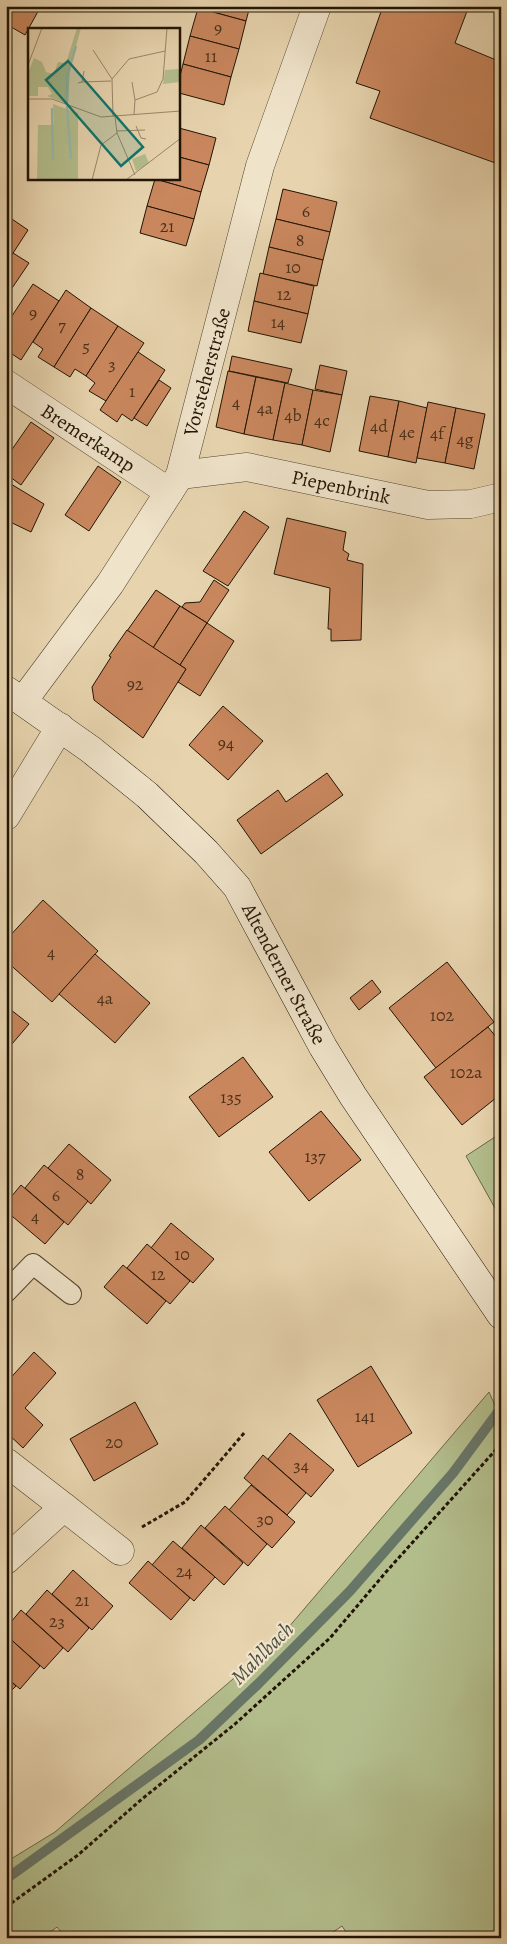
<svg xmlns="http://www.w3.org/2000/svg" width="507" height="1944" font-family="Alegreya,serif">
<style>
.green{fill:#b3bd8c;stroke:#6a6848}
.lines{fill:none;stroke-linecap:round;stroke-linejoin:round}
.stream{stroke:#687668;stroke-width:10}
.building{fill:#ca875e;stroke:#211404}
.lane-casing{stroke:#52442e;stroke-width:22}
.street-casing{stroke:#52442e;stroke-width:29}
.secondary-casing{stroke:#211404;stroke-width:29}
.path{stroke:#211404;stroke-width:3;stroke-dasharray:4 2.5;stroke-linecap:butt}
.lane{stroke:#efe3ca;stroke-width:20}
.street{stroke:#efe3ca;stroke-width:28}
.secondary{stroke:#efe3ca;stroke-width:28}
.labels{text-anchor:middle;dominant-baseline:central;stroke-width:4.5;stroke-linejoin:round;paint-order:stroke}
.number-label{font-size:18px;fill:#4b311a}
.street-label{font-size:20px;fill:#211404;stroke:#efe3ca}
.water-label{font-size:21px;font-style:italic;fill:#4a4d3e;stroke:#efe3ca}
.inset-river{fill:none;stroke:#97b8aa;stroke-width:2.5}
.inset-road{fill:none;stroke:#98876a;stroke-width:1}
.view{fill:#0f766e;fill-opacity:0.15;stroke:#0f766e;stroke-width:2.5}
.inset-edge{fill:none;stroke:#211404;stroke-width:2.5}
</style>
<rect width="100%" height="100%" fill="#e7d4ae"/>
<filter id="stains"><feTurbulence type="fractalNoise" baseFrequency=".004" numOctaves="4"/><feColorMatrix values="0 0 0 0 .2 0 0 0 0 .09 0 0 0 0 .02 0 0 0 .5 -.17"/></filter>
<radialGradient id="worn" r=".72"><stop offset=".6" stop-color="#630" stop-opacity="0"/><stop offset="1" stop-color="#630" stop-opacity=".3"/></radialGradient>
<g class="green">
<path d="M501 1133V1219L466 1156Z"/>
<path d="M489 1392 501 1419V1938H350L342 1926 324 1938H66L57 1927 42 1938H6V1862L55 1832 276 1642Z"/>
</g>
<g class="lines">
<path class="stream" d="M6 1879 199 1740 258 1684 350 1591 453 1473 501 1408"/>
</g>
<g class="building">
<path d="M7 6H41L25 35 6 24Z"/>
<path d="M198 6H250L246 21 198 8Z"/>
<path d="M383 6H469L455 43 501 62V165L370 118 380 91 356 83Z"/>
<path d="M198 8 246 21 239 49 190 36Z"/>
<path d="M190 36 239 49 231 77 183 64Z"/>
<path d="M183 64 231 77 224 105 179 93V80Z"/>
<path d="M179 128 216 138 209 165 179 157Z"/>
<path d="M179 157 209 165 201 192 155 179H179Z"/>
<path d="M155 179 201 192 194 219 147 206Z"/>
<path d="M283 189 337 202 330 232 276 219Z"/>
<path d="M147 206 194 219 186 246 140 233Z"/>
<path d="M6 215 28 230 6 264Z"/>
<path d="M276 219 330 232 323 260 269 247Z"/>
<path d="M269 247 323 260 317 286 263 274Z"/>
<path d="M13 253 29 263 6 297V264Z"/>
<path d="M260 273 314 286 308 314 254 301Z"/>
<path d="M33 284 59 301 21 360 6 350V346L10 340 6 338V325Z"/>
<path d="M66 290 91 308 54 367 38 357 43 349 33 342Z"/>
<path d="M254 301 308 314 301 343 248 331Z"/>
<path d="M91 308 118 326 86 376 75 369 70 377 54 367Z"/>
<path d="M118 326 144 343 106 401 89 391 95 383 86 376Z"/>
<path d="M138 352 165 370 132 421 122 414 117 422 100 410Z"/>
<path d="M232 356 292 369 288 383 229 371Z"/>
<path d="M320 365 347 371 342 395 315 389Z"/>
<path d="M228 371 256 377 244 434 216 427Z"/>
<path d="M256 377 285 383 273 440 244 434Z"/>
<path d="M159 380 171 388 147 426 134 418Z"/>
<path d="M285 383 313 390 302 445 273 440Z"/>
<path d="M313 390 342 395 330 452 302 445Z"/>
<path d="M501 390V401L495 394Z"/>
<path d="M370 396 399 401 388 457 359 451Z"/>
<path d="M399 401 427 408 416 463 388 457Z"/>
<path d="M428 402 456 408 445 463 417 458Z"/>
<path d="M456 408 485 414 474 469 445 463Z"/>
<path d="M31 422 54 438 21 485 6 474V458Z"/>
<path d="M98 466 121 482 89 531 65 515Z"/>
<path d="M6 481 44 504 31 532 6 520Z"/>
<path d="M244 511 269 527 228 586 203 571Z"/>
<path d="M287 518 346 532 343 550 349 554 347 560 363 564 361 640 331 641V629H328L330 588 274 574Z"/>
<path d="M214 580 229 590 207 623 182 607 185 603 200 602Z"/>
<path d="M156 590 180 606 153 648 127 631Z"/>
<path d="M180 606 207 623 180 665 153 648Z"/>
<path d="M207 623 234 641 200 696 178 682 186 669 180 665Z"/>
<path d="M127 630 186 669 143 738 94 700 92 687 111 657 109 656Z"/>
<path d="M223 706 263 741 228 780 189 745Z"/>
<path d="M327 773 343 795 261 854 237 820 278 790 286 802Z"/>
<path d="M43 900 98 951 52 1002 6 961V940Z"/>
<path d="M95 954 150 1003 115 1043 59 994Z"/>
<path d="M447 962 494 1022 436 1068 389 1008Z"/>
<path d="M372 980 381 992 359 1010 350 998Z"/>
<path d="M6 1006 29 1024 6 1051Z"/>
<path d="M488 1027 501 1043V1094L462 1125 424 1077Z"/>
<path d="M243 1057 273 1097 219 1137 189 1097Z"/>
<path d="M321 1111 361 1160 309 1201 269 1152Z"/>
<path d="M69 1144 111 1180 91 1204 48 1168Z"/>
<path d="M44 1165 88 1201 68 1225 25 1188Z"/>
<path d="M21 1185 64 1222 45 1244 6 1211V1203Z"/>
<path d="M171 1223 214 1259 193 1283 151 1248Z"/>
<path d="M6 1238 11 1242 6 1249Z"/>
<path d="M147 1244 190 1281 170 1304 127 1268Z"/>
<path d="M123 1265 166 1301 147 1324 104 1287Z"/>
<path d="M34 1352 56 1373 25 1408 43 1425 23 1448 6 1432V1383Z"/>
<path d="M371 1366 412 1433 358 1467 317 1400Z"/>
<path d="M135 1402 158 1444 94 1481 70 1439Z"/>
<path d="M290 1433 334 1470 311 1497 268 1459Z"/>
<path d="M263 1455 306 1493 287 1515 244 1478Z"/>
<path d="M251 1485 295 1522 272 1548 229 1510Z"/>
<path d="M225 1506 267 1544 248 1566 205 1528Z"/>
<path d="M201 1525 243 1563 224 1585 182 1548Z"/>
<path d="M173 1541 215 1577 194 1601 152 1565Z"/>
<path d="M148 1561 190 1598 171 1620 129 1583Z"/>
<path d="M73 1570 113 1606 92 1630 52 1594Z"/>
<path d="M47 1590 89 1628 68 1652 26 1614Z"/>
<path d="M21 1610 63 1648 44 1669 6 1635V1628Z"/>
<path d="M6 1635 40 1666 20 1689 6 1677Z"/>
<path d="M6 1677 16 1686 6 1696Z"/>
</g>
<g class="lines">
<g class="lane-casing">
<path id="lane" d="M6 1292 33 1264 71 1294"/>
</g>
<g class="street-casing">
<g id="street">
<path d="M6 384 169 492"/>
<path d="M180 475 247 467 428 505 471 504 501 497"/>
<path d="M23 701 110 584 180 475 260 166 317 6"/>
<path d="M6 816 60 727"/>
<path d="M6 1462 64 1507"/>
<path d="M6 1560 64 1507 120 1551"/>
</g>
</g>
<g class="secondary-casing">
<path id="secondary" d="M6 690 90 749 147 795 206 852 237 887 323 1047 353 1096 501 1315"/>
</g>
<g class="path">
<path d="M142 1527 185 1502 245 1432"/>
<path d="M6 1907 78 1855 142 1799 235 1724 330 1638 386 1572 501 1444"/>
</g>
<use href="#lane" class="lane"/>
<use href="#street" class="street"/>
<use href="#secondary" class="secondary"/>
</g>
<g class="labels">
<g class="number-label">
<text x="218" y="28">9</text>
<text x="211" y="56">11</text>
<text x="306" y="211">6</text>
<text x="167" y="226">21</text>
<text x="300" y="240">8</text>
<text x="293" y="267">10</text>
<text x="284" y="294">12</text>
<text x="33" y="313">9</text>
<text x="278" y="322">14</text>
<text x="62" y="325">7</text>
<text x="86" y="346">5</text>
<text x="112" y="364">3</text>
<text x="132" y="391">1</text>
<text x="236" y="402">4</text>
<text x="265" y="408">4a</text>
<text x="293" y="415">4b</text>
<text x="322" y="420">4c</text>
<text x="379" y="426">4d</text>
<text x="407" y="432">4e</text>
<text x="437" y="433">4f</text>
<text x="465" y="439">4g</text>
<text x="135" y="684">92</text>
<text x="226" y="743">94</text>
<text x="51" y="952">4</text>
<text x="105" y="998">4a</text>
<text x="442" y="1015">102</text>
<text x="466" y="1072">102a</text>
<text x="231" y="1097">135</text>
<text x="315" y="1156">137</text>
<text x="80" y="1174">8</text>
<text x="56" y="1195">6</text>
<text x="35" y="1216">4</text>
<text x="182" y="1254">10</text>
<text x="158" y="1274">12</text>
<text x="365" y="1416">141</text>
<text x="114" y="1442">20</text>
<text x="301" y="1465">34</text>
<text x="265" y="1519">30</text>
<text x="184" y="1571">24</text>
<text x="82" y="1600">21</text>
<text x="57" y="1621">23</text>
</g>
<g class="street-label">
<text transform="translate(207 372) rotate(-75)">Vorsteherstraße</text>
<text transform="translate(88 438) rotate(33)">Bremerkamp</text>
<text transform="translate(341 487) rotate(12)">Piepenbrink</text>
<text transform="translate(284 974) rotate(62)">Altenderner Straße</text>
</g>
<g class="water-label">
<text transform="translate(262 1653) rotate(-45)">Mahlbach</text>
</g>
</g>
<g transform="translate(28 28)">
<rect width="152" height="152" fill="#e7d4ae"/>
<path d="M49 0H53L42 40 40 76 19 68 24 66 20 59H10V68H0V45L6 30 14 34 18 44 26 46 30 34 38 35ZM152 41V54L135 56 137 42ZM25 76 50 85V152H9L10 97H26ZM117 126 121 135 108 143 104 131Z" fill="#b3bd8c"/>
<path class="inset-river" d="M39 74V49L48 18M39 78 43 131M24 80 25 132"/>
<path class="inset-road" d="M65 22 84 51M0 37 14 0M54 54 83 53M104 54 107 72M50 55 54 54 56 43M0 71H24L73 89 153 83M106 86 107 72 129 64 135 51 139 0M85 89 84 51 101 31 137 23M87 89 89 105 107 147M108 98 113 110 118 111M89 103 117 102M64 152 73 117 89 105M98 152 153 110"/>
<path class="view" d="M40 33 115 119 93 138 18 52Z"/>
<rect width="152" height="152" class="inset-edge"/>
</g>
<rect width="507" height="1944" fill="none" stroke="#e7d4ae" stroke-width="25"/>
<rect x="8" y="8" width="492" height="1929" fill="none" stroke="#211404" stroke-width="2.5"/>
<rect x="12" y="12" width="482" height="1919" fill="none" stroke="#211404"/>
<rect width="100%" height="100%" filter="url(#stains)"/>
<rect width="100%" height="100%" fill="url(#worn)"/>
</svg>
